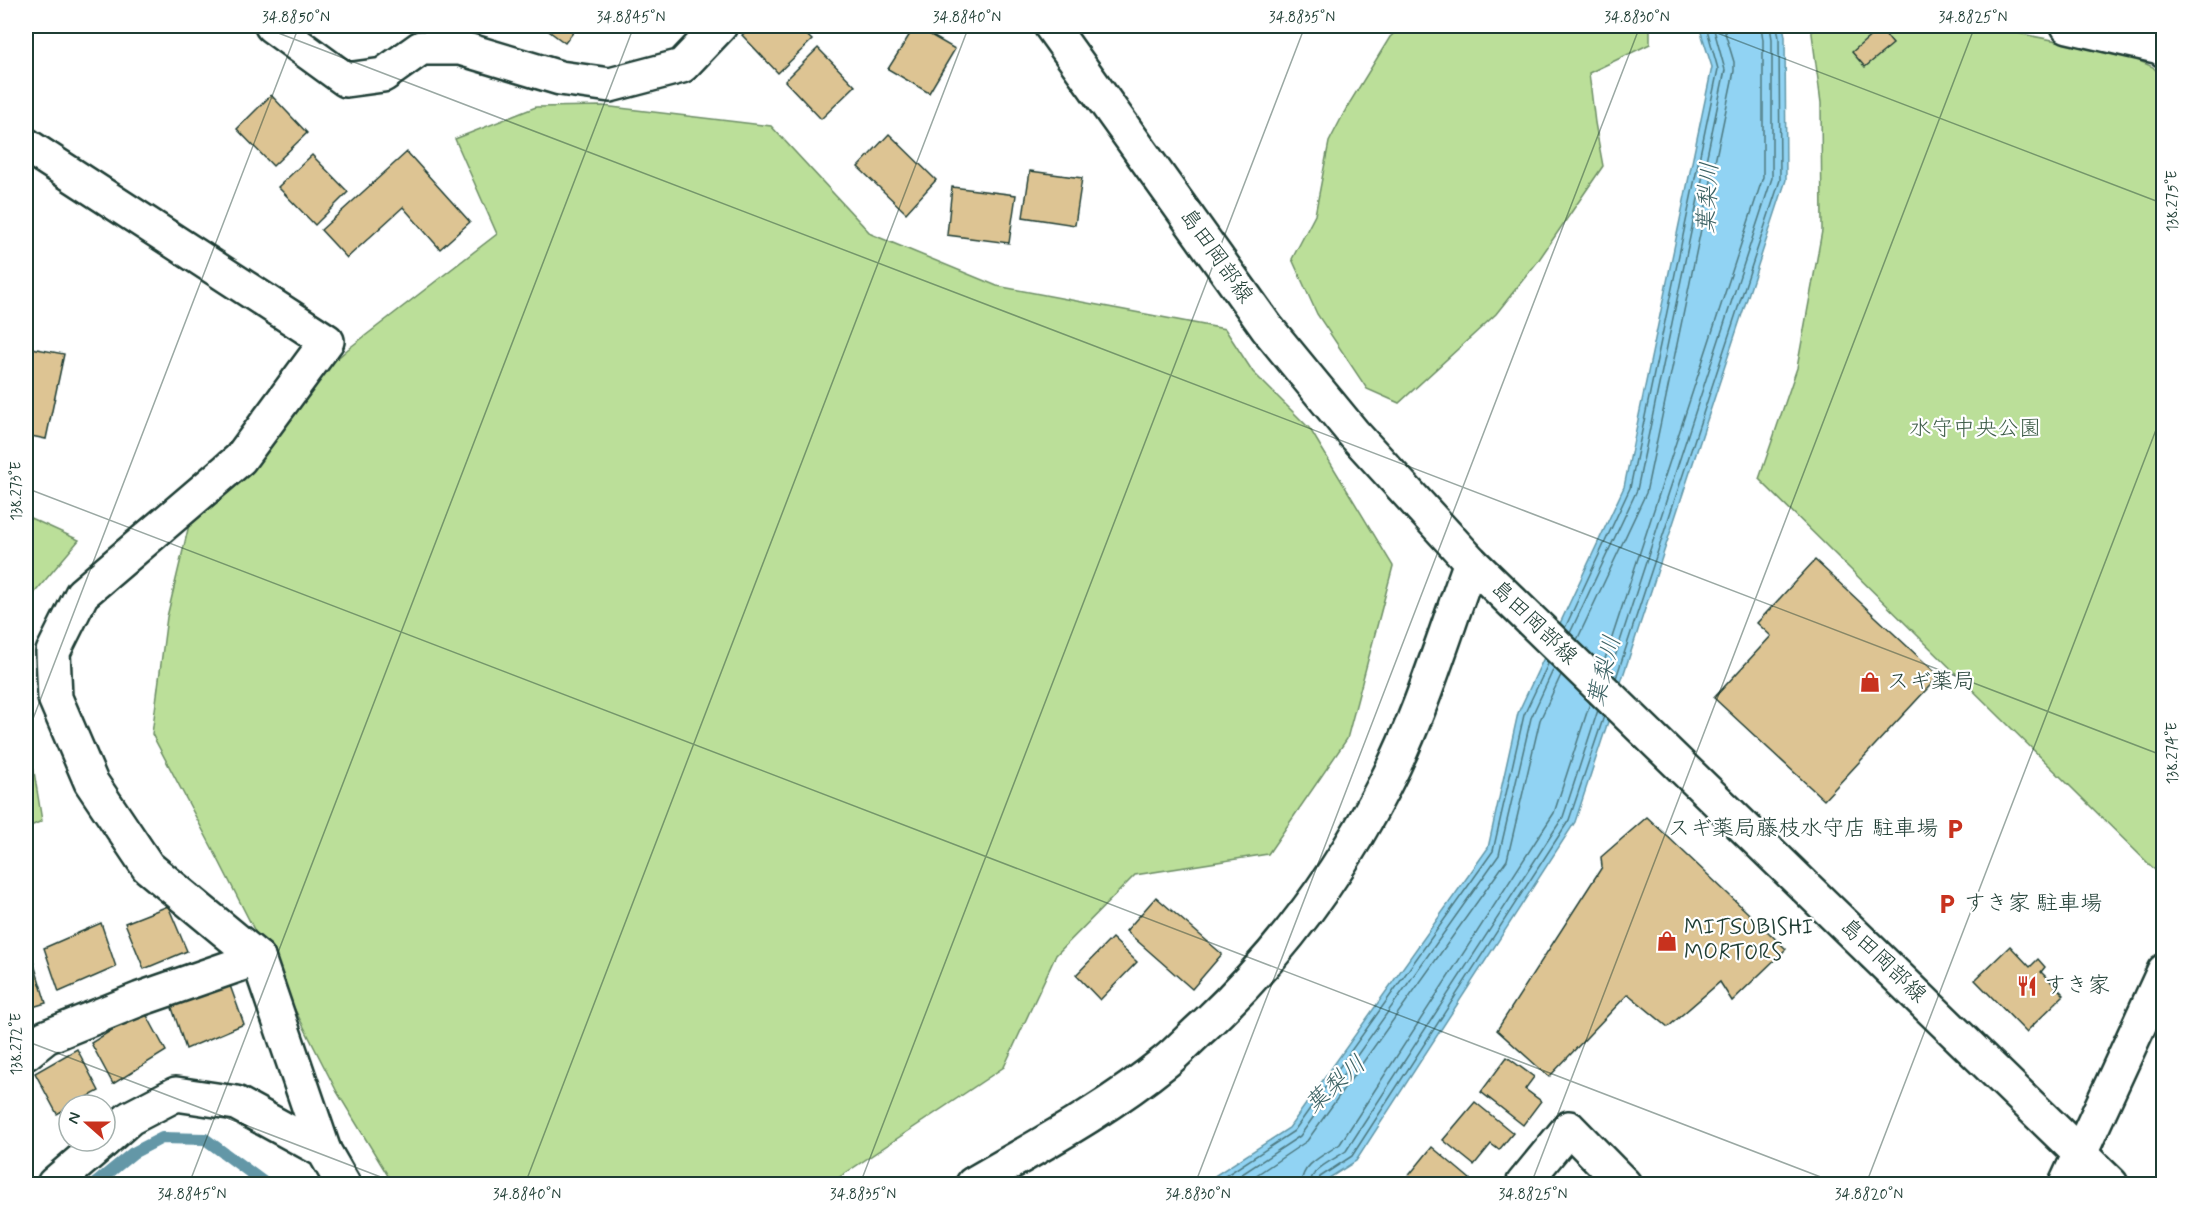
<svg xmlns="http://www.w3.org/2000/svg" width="2189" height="1210" font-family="Mynerve,'Klee One',sans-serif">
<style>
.green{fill:#bbdf99;stroke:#6d8e66;stroke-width:1.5}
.water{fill:#91d3f3;stroke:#6397a7;stroke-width:1.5}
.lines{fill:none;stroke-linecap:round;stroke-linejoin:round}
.shore{stroke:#4d7980;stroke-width:1.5}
.stream{stroke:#6397a7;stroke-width:12}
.building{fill:#ddc493;stroke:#1f3d34;stroke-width:1.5}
.street-casing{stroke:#1f3d34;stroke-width:38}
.secondary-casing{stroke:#1f3d34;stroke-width:38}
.street{stroke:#fff;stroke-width:33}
.secondary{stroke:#fff;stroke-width:33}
.ticks{fill:none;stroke:#1f3d34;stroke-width:1.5;stroke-opacity:0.45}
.labels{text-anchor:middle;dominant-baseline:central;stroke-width:4.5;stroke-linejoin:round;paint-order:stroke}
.street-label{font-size:22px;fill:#1f3d34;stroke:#fff}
.park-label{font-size:22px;fill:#3e5d48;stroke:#fff}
.poi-label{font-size:22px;fill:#1f3d34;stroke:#fff;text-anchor:start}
.water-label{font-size:24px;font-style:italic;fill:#3c6264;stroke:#fff}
.neatline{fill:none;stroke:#1f3d34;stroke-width:2}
.ticks-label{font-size:15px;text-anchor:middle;fill:#1f3d34}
</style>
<rect width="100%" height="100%" fill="#fff"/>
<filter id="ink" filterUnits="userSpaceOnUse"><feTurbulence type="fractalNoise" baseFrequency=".0167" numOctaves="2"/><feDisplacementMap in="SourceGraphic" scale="12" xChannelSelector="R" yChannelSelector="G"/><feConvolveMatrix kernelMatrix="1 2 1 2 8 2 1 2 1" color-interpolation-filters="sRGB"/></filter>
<g filter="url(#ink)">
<g class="green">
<path d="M1402 26H1650V44L1589 73 1595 123 1603 166 1538 261 1496 314 1399 403 1367 389 1317 314 1292 259 1315 215 1329 142 1347 107 1390 37Z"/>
<path d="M1811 26H1981L2124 54 2153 67 2164 79V852L2155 870 1759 479 1797 368 1822 231 1821 103Z"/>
<path d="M603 106 771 126 871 234 997 286 1225 329 1253 372 1310 429 1393 566 1347 739 1268 854 1135 875 1056 955 1004 1067 829 1184H393L337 1092 218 859 152 734 167 617 200 479 348 349 497 234 455 139 536 107Z"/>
<path d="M26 516 79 540 26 603Z"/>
<path d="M26 722 42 821 26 828Z"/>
</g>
<path class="water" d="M1699 26H1783L1785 36 1786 180 1575 822 1356 1161 1320 1184H1202L1289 1128 1488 848 1518 713 1624 487 1712 67Z"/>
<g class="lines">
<g class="shore">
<path d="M1565 628 1630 488 1718 69 1706 26"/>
<path d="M1570 633 1637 490 1725 70 1713 26"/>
<path d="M1577 640 1646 493 1734 71V62L1723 26"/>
<path d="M1603 665 1763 177V40L1761 26"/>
<path d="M1610 672 1772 178V39L1770 26"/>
<path d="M1616 678 1780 180 1779 38 1777 26"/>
<path d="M1213 1184 1294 1131 1493 851 1524 715 1549 662"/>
<path d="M1227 1184 1300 1136 1499 855 1531 718 1554 668"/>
<path d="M1243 1184 1307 1141 1507 860 1540 720 1561 675"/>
<path d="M1301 1184C1302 1163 1325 1155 1340 1144L1554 813 1590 703"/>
<path d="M1310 1184C1311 1168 1334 1160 1346 1151L1563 817 1598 710"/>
<path d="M1318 1184 1320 1177 1352 1156 1569 820 1604 716"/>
</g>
<path class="stream" d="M95 1184 133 1153 162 1138 205 1139 266 1184"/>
</g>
<g class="building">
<path d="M542 26H578L565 43Z"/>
<path d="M752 26H797L812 40 778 73 742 35Z"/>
<path d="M915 26 955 49 929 93 888 69Z"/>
<path d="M1880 28 1893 44 1865 67 1852 52Z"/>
<path d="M818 48 855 86 821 119 785 81Z"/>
<path d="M271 95 307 133 273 166 237 129Z"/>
<path d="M889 134 936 180 906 213 858 167Z"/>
<path d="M407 152 470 222 440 249 403 207 347 258 321 230Z"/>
<path d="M312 155 348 192 315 225 278 187Z"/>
<path d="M1030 171 1082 178 1075 225 1023 217Z"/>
<path d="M952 187 1016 195 1009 243 947 235Z"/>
<path d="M26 347 64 354 46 439 26 435Z"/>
<path d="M1815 560 1939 676 1824 800 1714 698 1771 636 1757 623Z"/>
<path d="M1647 817 1786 949 1732 1001 1720 982 1668 1027 1628 994 1549 1077 1497 1030 1602 867 1601 857Z"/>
<path d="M1156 897 1222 954 1192 989 1126 931Z"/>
<path d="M168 906 187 951 144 969 125 923Z"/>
<path d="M101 923 116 967 59 992 44 948Z"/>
<path d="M1112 938 1137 962 1100 1000 1076 975Z"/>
<path d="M2010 946 2030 967 2038 959 2045 967 2041 972 2064 995 2026 1032 1975 980Z"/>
<path d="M33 961 46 1003 26 1009V963Z"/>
<path d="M228 980 244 1024 186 1049 171 1005Z"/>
<path d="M144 1010 166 1051 113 1084 91 1043Z"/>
<path d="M77 1049 99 1091 73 1105H69V1107L57 1114 35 1073Z"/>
<path d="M1507 1057 1534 1077 1525 1089 1541 1101 1523 1125 1481 1092Z"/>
<path d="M1475 1102 1513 1133 1499 1150 1491 1144 1474 1165 1443 1140Z"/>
<path d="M1432 1147 1470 1179 1466 1184H1402Z"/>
</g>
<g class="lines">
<g class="street-casing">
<g id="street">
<path d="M272 26 346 80 383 75 421 48H460L560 78 610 85 682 66 720 26"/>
<path d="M2068 26 2160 47 2164 50"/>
<path d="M26 145 327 341 240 459 82 594 53 652 55 698 91 782 148 867 258 958 324 1151"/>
<path d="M26 1053 46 1037 140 999 258 958"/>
<path d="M105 1140 130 1118 176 1094 236 1103 324 1151 343 1184"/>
<path d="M54 1184 104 1141"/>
<path d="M973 1184C1038 1146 1106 1110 1165 1062 1179 1051 1191 1037 1205 1025 1279 955 1338 877 1384 786 1420 717 1444 635 1471 562"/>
<path d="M1523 1184 1569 1128 1624 1184"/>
</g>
</g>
<g class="secondary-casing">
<g id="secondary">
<path d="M1051 26 1267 328 1354 434 1471 562 2111 1184"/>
<path d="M2066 1184 2164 971"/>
</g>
</g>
<use href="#street" class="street"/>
<use href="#secondary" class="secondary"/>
</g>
</g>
<path class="ticks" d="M260 26 2164 756M1699 26 2164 204M26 488 1839 1184M26 737 299 26M26 1041 399 1184M189 1184 634 26M525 1184 969 26M860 1184 1305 26M1195 1184 1640 26M1531 1184 1975 26M1866 1184 2164 409"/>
<defs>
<g id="shop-bare" transform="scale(1.62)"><path d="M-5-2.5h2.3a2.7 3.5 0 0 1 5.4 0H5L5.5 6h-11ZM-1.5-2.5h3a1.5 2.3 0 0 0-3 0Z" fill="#c8321e" stroke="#fff" stroke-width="2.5" paint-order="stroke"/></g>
<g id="parking-bare" transform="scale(1.62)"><path d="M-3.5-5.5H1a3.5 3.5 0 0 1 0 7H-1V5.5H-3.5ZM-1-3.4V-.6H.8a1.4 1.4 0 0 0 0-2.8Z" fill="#c8321e" stroke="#fff" stroke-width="2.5" paint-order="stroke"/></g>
<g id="restaurant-bare" transform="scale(1.62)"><path d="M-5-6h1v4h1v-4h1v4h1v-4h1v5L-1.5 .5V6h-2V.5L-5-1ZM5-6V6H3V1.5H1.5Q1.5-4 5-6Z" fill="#c8321e" stroke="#fff" stroke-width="2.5" paint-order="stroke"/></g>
</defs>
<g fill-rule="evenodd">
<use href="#shop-bare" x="1870" y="682"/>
<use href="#parking-bare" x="1955" y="829"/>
<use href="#parking-bare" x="1947" y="904"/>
<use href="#shop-bare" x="1667" y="941"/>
<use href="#restaurant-bare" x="2027" y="986"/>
</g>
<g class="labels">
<g class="street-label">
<text transform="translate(1216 256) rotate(55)">島田岡部線</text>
<text transform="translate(1534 623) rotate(44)">島田岡部線</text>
<text transform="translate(1883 961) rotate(44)">島田岡部線</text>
</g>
<g class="park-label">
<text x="1975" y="429">水守中央公園</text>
</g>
<g class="poi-label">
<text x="1887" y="682">スギ薬局</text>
<text x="1938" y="829" text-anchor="end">スギ薬局藤枝水守店 駐車場</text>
<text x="1964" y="904">すき家 駐車場</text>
<text x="1684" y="928">MITSUBISHI<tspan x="1684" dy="25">MORTORS</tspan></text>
<text x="2044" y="986">すき家</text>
</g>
<g class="water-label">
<text transform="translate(1709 198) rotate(-87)">葉梨川</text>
<text transform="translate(1605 671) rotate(-76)">葉梨川</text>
<text transform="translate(1336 1085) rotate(-42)">葉梨川</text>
</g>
</g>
<rect width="2189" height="1210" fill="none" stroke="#fff" stroke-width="66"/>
<g transform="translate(87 1123) rotate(291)"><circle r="28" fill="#ffffff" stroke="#a5b1ae" stroke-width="1.5"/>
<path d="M0-4.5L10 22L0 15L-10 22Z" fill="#c8321e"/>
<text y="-9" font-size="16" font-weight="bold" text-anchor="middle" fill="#1f3d34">N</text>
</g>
<rect x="33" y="33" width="2123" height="1144" class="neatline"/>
<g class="ticks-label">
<text x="296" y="22">34.8850°N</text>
<text x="631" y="22">34.8845°N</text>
<text x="967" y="22">34.8840°N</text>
<text x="1302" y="22">34.8835°N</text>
<text x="1637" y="22">34.8830°N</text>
<text x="1973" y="22">34.8825°N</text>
<text transform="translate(2172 201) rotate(-90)" y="5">138.275°E</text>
<text transform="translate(16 491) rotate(-90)" y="5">138.273°E</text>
<text transform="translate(2172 753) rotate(-90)" y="5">138.274°E</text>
<text transform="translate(16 1044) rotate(-90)" y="5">138.272°E</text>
<text x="192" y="1199">34.8845°N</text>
<text x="527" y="1199">34.8840°N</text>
<text x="863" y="1199">34.8835°N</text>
<text x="1198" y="1199">34.8830°N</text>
<text x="1533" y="1199">34.8825°N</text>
<text x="1869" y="1199">34.8820°N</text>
</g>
</svg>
